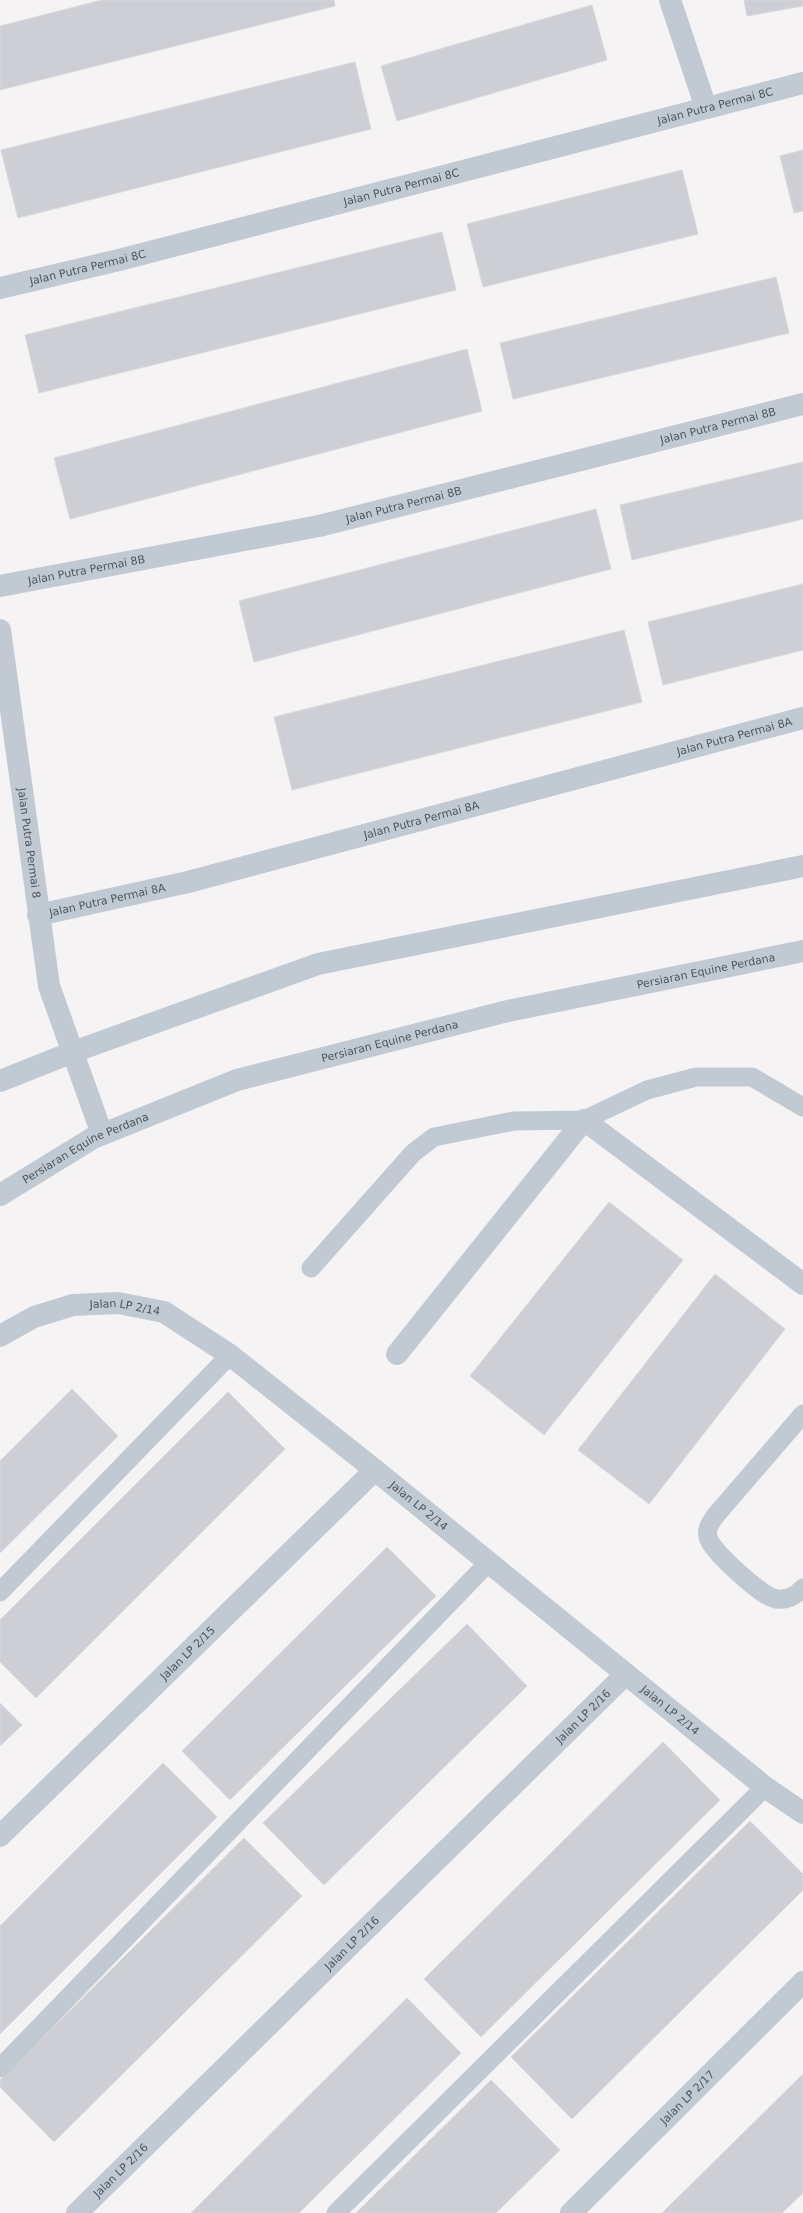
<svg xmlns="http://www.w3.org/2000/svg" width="803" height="2213" font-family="'DejaVu Sans',sans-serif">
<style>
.building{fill:#cdcfd5;stroke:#d7d9de}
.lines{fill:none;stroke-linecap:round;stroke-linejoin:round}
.service{stroke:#c1cad2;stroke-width:19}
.minor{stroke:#c1cad2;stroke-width:22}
.tertiary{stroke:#c1cad2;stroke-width:22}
.labels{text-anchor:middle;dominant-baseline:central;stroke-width:3;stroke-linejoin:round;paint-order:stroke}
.street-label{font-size:11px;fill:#4a5661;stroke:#fff}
</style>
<rect width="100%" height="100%" fill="#f5f3f3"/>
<g class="building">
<path d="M102 0H334L335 6 0 90V26Z"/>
<path d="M744 0H803V6L747 16Z"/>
<path d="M592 5 607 60 397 121 381 66Z"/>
<path d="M355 62 371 129 18 218 1 150Z"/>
<path d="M803 150V211L794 213 780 156Z"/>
<path d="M682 170 698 234 483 287 467 224Z"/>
<path d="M442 232 456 290 39 393 25 335Z"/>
<path d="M776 277 789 333 513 399 500 343Z"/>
<path d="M467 349 482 411 70 519 54 458Z"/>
<path d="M803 462V519L632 560 620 505Z"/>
<path d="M596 509 611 569 254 662 239 601Z"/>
<path d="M803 584V650L663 685 648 622Z"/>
<path d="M624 630 642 702 292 790 274 717Z"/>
<path d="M609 1202 683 1260 544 1435 470 1376Z"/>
<path d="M715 1274 785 1329 649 1504 578 1450Z"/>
<path d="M72 1389 118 1436 0 1553V1461Z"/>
<path d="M228 1392 285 1449 36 1698 0 1662V1620Z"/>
<path d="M387 1547 436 1596 230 1800 182 1751Z"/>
<path d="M467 1624 527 1686 324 1885 263 1823Z"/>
<path d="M0 1703 22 1725 0 1746Z"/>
<path d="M663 1742 720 1800 481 2037 424 1979Z"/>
<path d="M163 1763 217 1817 0 2034V1926Z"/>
<path d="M750 1821 803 1874V1890L572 2119 511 2057Z"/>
<path d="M244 1838 302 1896 54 2142 0 2087V2080Z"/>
<path d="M407 1998 461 2053 299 2213H191Z"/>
<path d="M803 2074V2193L782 2213H662Z"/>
<path d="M491 2080 560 2150 496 2213H356Z"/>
</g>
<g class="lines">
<g class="service">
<path d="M311 1268 413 1153 434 1137 514 1121 584 1120 647 1090 696 1077H752L803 1107"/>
<path d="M803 1414 716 1515C711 1522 706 1528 708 1537 710 1550 760 1594 773 1598 784 1602 796 1596 803 1588"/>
<path d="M0 1592 230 1355"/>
<path d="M0 2068 489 1562"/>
<path d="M336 2213 765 1787"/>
</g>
<g class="minor">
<path d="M670 0 706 108"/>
<path id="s1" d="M0 288 119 260 803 83"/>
<path id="s2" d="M0 586 319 526 803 404"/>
<path id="s3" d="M0 630 49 986 102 1134"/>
<path id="s4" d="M38 915 188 882 803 718"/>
<path id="s5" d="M0 1336 34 1317 73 1305 118 1303 164 1312 230 1355 375 1470 765 1787 803 1813"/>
<path d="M397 1354 584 1120 803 1284"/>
<path id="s6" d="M0 1836 375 1470"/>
<path id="s7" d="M77 2213 626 1674"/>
<path id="s8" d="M571 2213 803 1982"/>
</g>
<g class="tertiary">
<path d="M0 1081 73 1052 318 964 803 866"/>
<path id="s9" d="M0 1195 93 1138 237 1080 508 1011 803 951"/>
</g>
</g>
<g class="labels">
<g class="street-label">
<text stroke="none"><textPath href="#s1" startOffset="738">Jalan Putra Permai 8C</textPath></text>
<text stroke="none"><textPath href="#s1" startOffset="414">Jalan Putra Permai 8C</textPath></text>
<text stroke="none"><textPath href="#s1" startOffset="90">Jalan Putra Permai 8C</textPath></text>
<text stroke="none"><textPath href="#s2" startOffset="736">Jalan Putra Permai 8B</textPath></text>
<text stroke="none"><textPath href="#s2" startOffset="412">Jalan Putra Permai 8B</textPath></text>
<text stroke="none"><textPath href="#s2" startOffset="88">Jalan Putra Permai 8B</textPath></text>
<text stroke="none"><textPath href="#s4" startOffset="719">Jalan Putra Permai 8A</textPath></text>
<text stroke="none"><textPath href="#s4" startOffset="395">Jalan Putra Permai 8A</textPath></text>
<text stroke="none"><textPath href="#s3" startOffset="215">Jalan Putra Permai 8</textPath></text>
<text stroke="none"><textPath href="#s4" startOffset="71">Jalan Putra Permai 8A</textPath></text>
<text stroke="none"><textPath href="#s9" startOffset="746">Persiaran Equine Perdana</textPath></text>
<text stroke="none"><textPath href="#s9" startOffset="422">Persiaran Equine Perdana</textPath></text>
<text stroke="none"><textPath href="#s9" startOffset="98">Persiaran Equine Perdana</textPath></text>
<text stroke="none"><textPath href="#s5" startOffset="132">Jalan LP 2/14</textPath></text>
<text stroke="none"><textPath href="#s5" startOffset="492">Jalan LP 2/14</textPath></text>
<text stroke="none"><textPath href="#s6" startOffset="262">Jalan LP 2/15</textPath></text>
<text stroke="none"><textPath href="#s5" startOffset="816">Jalan LP 2/14</textPath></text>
<text stroke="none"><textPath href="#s7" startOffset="709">Jalan LP 2/16</textPath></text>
<text stroke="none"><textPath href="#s7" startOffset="385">Jalan LP 2/16</textPath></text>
<text stroke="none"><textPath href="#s8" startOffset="164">Jalan LP 2/17</textPath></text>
<text stroke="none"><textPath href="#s7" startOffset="61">Jalan LP 2/16</textPath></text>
</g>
</g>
</svg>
